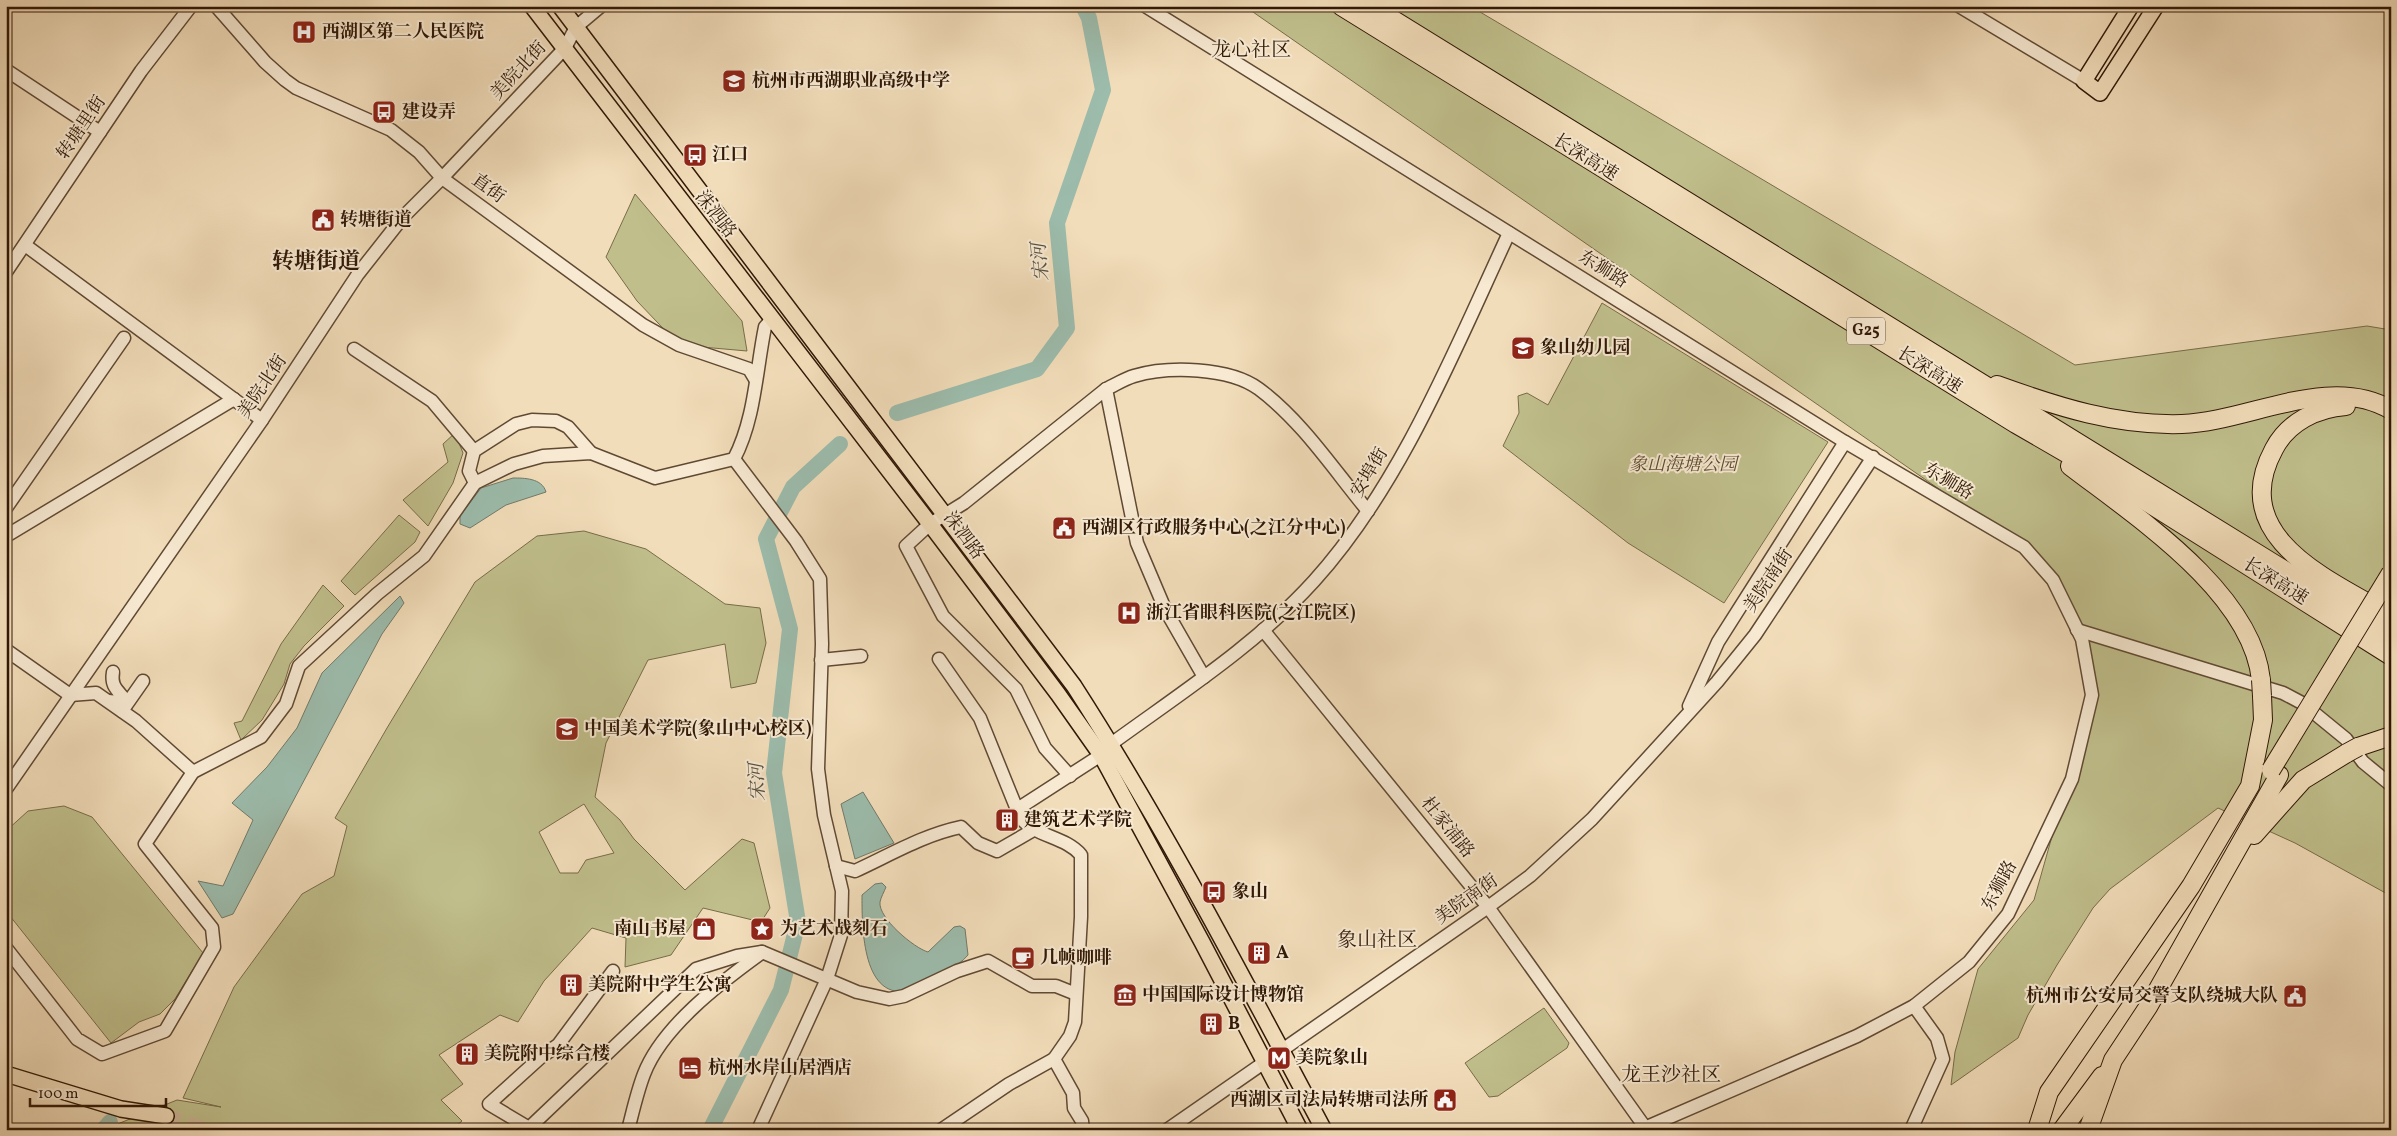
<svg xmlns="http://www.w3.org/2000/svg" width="2397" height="1136" font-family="Vollkorn,'Noto Serif SC',serif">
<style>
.green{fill:#c0bf8c;stroke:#786c49;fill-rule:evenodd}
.water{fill:#9cbcac;stroke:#717a6a}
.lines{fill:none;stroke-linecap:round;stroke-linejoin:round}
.river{stroke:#9cbcac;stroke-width:16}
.major-tunnel{stroke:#cbb696;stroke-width:15;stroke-dasharray:15 8;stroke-linecap:butt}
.minor-casing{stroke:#604933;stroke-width:15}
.major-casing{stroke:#301806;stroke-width:18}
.highway-casing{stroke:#301806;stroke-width:20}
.minor{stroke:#f7e9d2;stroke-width:12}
.major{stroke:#f2ddba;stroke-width:15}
.highway{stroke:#f2ddba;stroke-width:18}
.highway-bridge-casing{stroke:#301806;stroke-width:20;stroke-linecap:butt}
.highway-bridge{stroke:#f2ddba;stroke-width:18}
.labels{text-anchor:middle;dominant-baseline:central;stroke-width:4;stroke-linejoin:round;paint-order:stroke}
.shield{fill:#f7e9d2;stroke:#6c5743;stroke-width:1}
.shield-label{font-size:16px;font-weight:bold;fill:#301806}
.poi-label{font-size:18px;font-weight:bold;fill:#301806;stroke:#f7e9d2;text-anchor:start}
.street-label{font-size:18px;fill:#301806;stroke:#f7e9d2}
.park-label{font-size:18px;font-style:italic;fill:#5b4a2e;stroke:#f7e9d2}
.water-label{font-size:19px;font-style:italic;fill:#565140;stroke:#f7e9d2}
.quarter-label{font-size:20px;fill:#301806;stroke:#f7e9d2}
.district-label{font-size:22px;font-weight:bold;fill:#301806;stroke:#f7e9d2}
</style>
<rect width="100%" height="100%" fill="#f2ddba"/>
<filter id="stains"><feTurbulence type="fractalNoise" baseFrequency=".004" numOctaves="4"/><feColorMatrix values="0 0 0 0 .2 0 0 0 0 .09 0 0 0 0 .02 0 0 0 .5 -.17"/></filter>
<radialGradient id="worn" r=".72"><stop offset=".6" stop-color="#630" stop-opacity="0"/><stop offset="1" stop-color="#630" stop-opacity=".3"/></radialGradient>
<g class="green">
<path d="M1241 6H1470L2075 365 2367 326 2391 330V896L2295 843 2218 808 2110 889 2093 908 2057 965 2028 1015 2018 1038 1951 1085 1955 1052 1978 969 2034 900 2092 695 2077 630 2053 580 2008 537 1253 12Z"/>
<path d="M635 194 742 321 747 351 679 345 637 301 606 257Z"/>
<path d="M1602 303 1828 442 1724 603 1628 543 1503 446 1519 413 1518 396 1527 393 1548 405Z"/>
<path d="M455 433 463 453 453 483 428 526 403 500 448 462 443 444Z"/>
<path d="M399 515 420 532 415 542 355 595 341 581Z"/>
<path d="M584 531 646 549 725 604 760 608 766 643 756 683 731 688 725 644 648 660 606 743 595 797 620 820 634 839 685 890 742 839 754 843 770 908 761 922 703 908 671 955 625 967 626 938 592 928 544 981 518 1022 500 1015 439 1055 463 1084 441 1100 462 1121 451 1130H59L115 1125 177 1100 221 1107 183 1098 234 987 302 894 334 876 347 826 335 818 387 728 475 582 537 536ZM584 804 614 853 586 860 578 873H560L539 832Z"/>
<path d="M323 585 344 606 304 646 290 664 284 684 262 720 241 740 234 723 242 721 281 644Z"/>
<path d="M64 806 92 817 203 953 175 999 160 1014 139 1022 111 1043 6 911V831L28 811Z"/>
<path d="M1544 1008 1569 1043 1567 1048 1498 1096 1489 1097 1465 1063Z"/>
</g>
<g class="water">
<path d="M513 478C524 478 542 478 546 492L506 505 470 528 460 524V516L481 488Z"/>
<path d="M400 596 404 603 382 634 233 914 222 918 198 881 223 886 253 820 232 803 267 767 297 728 322 673Z"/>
<path d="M863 792 894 843 855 859 841 804Z"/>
<path d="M882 883 886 887C884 892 881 897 880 902 878 918 914 948 928 952L954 927 960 926 965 929 968 955C957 968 941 973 926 981 920 984 912 990 906 991 861 998 862 922 862 895L875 884Z"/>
</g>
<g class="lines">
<g class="river">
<path d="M897 413 1037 369 1067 328 1057 223 1103 90 1089 18 1083 6"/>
<path d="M103 1130 110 1122"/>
<path d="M710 1130 781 990 798 922 774 773 790 629 766 539 793 487 840 444"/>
</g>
<path class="major-tunnel" d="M166 1116 208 1130"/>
<g class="minor-casing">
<g id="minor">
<path d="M216 6 265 62 285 80 296 88 391 130 419 152 442 178 643 325 679 345 749 369 755 379"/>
<path d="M1145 6 1845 442 2024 547 2053 580 2082 639 2092 695 2072 779 2008 914 1969 962 1914 1006 1857 1036 1640 1130"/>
<path d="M1959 6 2084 81"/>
<path d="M6 70 100 132"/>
<path d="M25 245 262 420"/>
<path d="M6 272 141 71 191 6"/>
<path d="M354 349 432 401 474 451"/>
<path d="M1106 389 1137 543 1165 609 1204 677"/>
<path d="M734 459 796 541 820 579 822 644 818 769 824 815 842 891 841 935 827 979 758 1130"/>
<path d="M475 483 469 471 474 451 516 424 532 420 556 421 568 427 591 453"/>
<path d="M6 508 124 338"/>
<path d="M6 536 234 399"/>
<path d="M1263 630 1488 907 1647 1130"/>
<path d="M2077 630 2283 693 2302 703 2346 739 2363 762 2391 785"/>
<path d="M6 650 70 695 96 693 136 721 193 772"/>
<path d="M939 659 980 718 1020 817C1035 837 1065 836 1081 855V917L1075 1022 1070 1036 1054 1059 1073 1093 1074 1108 1082 1121 1083 1130"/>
<path d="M821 660 861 656"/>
<path d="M108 701 119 702 122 696C115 688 111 684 113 672"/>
<path d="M1689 706 1718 642 1845 442"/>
<path d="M122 711 143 681"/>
<path d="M1070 776 1045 748 1016 689 943 616 906 546 930 524 964 503 1106 389C1115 385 1124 379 1134 376 1168 366 1229 367 1259 389 1302 421 1334 470 1368 511"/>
<path d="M6 789 262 420 358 274 403 217 442 178 565 48 576 27 601 6"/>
<path d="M1016 810 1101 755 1111 744C1181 693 1256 645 1314 581 1401 485 1455 349 1509 233"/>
<path d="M836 866 855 871C890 855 923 835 961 827L978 843 997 851 1035 829"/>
<path d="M6 948 77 1039 102 1054 165 1031 214 947 212 928 145 844 193 772 261 737 286 704 299 666 377 594 424 556 475 483 514 464 543 456 591 453 655 478 734 459C755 419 756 371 765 327L772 319"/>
<path d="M762 952 857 992 889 999 904 996 957 971 988 961 1032 986H1056L1076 994"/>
<path d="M613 971 558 1045 541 1057 489 1104 529 1128 696 969 737 956 762 952"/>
<path d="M628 1130C633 1111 637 1092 644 1074 662 1027 720 983 760 954"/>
<path d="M941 1130 1009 1084 1054 1059"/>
<path d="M1167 1130 1488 907 1530 876 1592 819 1717 682 1755 635 1873 457"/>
<path d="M1911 1130 1943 1059 1937 1038 1914 1006"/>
</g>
</g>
<g class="major-casing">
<g id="major">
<path d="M532 6 930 524 1058 694 1101 755 1202 942 1300 1130"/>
<path d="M560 6 1074 686C1166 829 1244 980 1324 1130"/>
<path d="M2131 6 2084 81 2100 93 2156 6"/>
<path d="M6 1074 121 1109 166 1116"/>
</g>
</g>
<g class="highway-casing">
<g id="highway">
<path d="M1341 6 2016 424 2104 475 2391 656"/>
<path d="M1371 6 2391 636"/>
<path d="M1997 385C2058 407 2117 426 2182 424 2248 422 2329 373 2391 410"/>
<path d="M2346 406C2317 408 2288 422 2274 449 2226 538 2330 580 2391 616"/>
<path d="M2070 466C2135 516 2252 592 2261 680"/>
<path d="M2358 747 2391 736"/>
<path d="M2254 835 2303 780 2347 753"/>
<path d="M2037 1130 2049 1092 2191 886 2250 786 2263 720 2262 696"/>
<path d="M2062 1130 2102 1076"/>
<path d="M2088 1130 2113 1060 2148 1007 2279 775"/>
</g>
</g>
<use href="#minor" class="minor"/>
<use href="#major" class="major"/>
<use href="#highway" class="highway"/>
<g class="highway-bridge-casing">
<g id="highway-bridge">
<path d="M2261 680 2262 696"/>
<path d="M2347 753 2358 747"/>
<path d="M2271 770 2391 573"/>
</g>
</g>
<use href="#highway-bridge" class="highway-bridge"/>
</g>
<defs>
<g id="hospital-square" transform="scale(1.25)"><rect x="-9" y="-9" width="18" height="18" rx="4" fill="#8f2418" stroke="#f7e9d2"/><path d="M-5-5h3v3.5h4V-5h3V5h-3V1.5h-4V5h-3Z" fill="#fff"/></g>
<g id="school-square" transform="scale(1.25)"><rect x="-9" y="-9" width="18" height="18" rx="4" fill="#8f2418" stroke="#f7e9d2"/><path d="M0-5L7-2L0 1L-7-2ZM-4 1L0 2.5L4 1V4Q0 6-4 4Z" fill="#fff"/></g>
<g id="bus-square" transform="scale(1.25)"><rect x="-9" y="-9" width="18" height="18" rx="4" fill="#8f2418" stroke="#f7e9d2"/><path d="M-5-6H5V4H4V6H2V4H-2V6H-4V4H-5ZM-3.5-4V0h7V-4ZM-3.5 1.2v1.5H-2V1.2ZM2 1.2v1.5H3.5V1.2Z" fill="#fff"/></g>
<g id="civic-square" transform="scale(1.25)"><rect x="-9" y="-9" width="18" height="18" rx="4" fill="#8f2418" stroke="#f7e9d2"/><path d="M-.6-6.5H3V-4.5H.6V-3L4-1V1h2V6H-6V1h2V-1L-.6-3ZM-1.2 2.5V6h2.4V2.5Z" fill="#fff"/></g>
<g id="university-square" transform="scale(1.25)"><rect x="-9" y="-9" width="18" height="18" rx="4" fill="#8f2418" stroke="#f7e9d2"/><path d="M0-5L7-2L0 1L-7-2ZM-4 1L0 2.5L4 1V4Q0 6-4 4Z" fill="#fff"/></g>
<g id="building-square" transform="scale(1.25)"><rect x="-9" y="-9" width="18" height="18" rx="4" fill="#8f2418" stroke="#f7e9d2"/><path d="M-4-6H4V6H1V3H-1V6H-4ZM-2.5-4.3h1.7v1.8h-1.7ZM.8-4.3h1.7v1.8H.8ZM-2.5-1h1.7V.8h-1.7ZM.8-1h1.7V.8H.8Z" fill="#fff"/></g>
<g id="shop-square" transform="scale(1.25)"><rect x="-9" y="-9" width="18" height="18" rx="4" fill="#8f2418" stroke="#f7e9d2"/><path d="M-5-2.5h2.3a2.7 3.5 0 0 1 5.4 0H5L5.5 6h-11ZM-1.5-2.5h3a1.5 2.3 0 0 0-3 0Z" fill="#fff"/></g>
<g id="sight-square" transform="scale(1.25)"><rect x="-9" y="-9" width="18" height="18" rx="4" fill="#8f2418" stroke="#f7e9d2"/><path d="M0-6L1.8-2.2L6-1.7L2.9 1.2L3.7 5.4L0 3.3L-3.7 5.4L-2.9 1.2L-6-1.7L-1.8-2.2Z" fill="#fff"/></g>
<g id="cafe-square" transform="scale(1.25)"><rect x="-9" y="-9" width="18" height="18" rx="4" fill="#8f2418" stroke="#f7e9d2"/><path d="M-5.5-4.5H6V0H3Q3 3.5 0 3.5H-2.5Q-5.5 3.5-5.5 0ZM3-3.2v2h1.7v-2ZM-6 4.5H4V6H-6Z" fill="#fff"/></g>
<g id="museum-square" transform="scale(1.25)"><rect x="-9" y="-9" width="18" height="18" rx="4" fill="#8f2418" stroke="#f7e9d2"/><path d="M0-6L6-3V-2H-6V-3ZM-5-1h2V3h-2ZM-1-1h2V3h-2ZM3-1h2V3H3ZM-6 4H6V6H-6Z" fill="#fff"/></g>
<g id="metro-square" transform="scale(1.25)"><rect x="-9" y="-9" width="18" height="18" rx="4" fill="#8f2418" stroke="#f7e9d2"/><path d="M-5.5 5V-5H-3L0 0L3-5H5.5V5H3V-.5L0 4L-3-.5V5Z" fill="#fff"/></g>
<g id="hotel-square" transform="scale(1.25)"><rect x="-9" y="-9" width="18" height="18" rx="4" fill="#8f2418" stroke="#f7e9d2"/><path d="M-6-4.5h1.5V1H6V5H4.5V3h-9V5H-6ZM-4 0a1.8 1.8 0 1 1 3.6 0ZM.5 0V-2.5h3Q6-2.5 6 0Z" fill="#fff"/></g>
</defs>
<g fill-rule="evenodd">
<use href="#hospital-square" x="304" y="32"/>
<use href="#school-square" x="734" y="81"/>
<use href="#bus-square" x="384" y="112"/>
<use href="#bus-square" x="695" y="155"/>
<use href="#civic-square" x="323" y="220"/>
<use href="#school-square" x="1523" y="348"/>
<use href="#civic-square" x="1064" y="528"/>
<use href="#hospital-square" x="1129" y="613"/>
<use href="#university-square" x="567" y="729"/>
<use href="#building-square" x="1007" y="820"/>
<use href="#bus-square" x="1214" y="892"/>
<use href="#shop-square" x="704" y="929"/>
<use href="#sight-square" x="762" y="929"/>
<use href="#building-square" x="1259" y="953"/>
<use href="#cafe-square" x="1023" y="958"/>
<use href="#building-square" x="571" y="985"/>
<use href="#museum-square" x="1125" y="995"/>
<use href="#civic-square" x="2295" y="996"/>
<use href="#building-square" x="1211" y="1024"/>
<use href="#building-square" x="467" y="1054"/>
<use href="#metro-square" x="1279" y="1058"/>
<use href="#hotel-square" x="690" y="1068"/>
<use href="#civic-square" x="1445" y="1100"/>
</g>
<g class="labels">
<rect class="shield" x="1847" y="317.5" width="38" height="27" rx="4"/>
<g class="shield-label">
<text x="1866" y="331">G25</text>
</g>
<g class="poi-label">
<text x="322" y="32">西湖区第二人民医院</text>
<text x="752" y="81">杭州市西湖职业高级中学</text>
<text x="402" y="112">建设弄</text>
<text x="712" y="155">江口</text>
<text x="340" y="220">转塘街道</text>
<text x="1540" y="348">象山幼儿园</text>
<text x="1082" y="528">西湖区行政服务中心(之江分中心)</text>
<text x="1146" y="613">浙江省眼科医院(之江院区)</text>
<text x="584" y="729">中国美术学院(象山中心校区)</text>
<text x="1024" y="820">建筑艺术学院</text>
<text x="1232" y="892">象山</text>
<text x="686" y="929" text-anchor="end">南山书屋</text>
<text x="780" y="929">为艺术战刻石</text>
<text x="1276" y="953">A</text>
<text x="1040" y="958">几帧咖啡</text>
<text x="588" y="985">美院附中学生公寓</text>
<text x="1142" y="995">中国国际设计博物馆</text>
<text x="2278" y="996" text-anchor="end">杭州市公安局交警支队绕城大队</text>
<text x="1228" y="1024">B</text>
<text x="484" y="1054">美院附中综合楼</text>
<text x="1296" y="1058">美院象山</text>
<text x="708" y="1068">杭州水岸山居酒店</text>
<text x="1428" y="1100" text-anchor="end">西湖区司法局转塘司法所</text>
</g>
<g class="street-label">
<text transform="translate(519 71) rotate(-47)">美院北街</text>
<text transform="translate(82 128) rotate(-56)">转塘里街</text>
<text transform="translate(1585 158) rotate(32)">长深高速</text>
<text transform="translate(488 189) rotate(36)">直街</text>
<text transform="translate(715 215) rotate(52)">洙泗路</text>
<text transform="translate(1603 270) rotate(32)">东狮路</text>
<text transform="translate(1929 371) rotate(32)">长深高速</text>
<text transform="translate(263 387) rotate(-56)">美院北街</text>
<text transform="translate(1370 473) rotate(-59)">安埠街</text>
<text transform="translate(1948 482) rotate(31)">东狮路</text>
<text transform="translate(963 536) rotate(53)">洙泗路</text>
<text transform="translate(1769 581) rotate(-56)">美院南街</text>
<text transform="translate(2275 582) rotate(32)">长深高速</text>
<text transform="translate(1447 828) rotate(51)">杜家浦路</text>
<text transform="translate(2000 886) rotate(-62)">东狮路</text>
<text transform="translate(1467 900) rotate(-35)">美院南街</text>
</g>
<g class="park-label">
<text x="1683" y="465">象山海塘公园</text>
</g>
<g class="water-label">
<text transform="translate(1041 262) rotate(-95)">宋河</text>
<text transform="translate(758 782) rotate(-93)">宋河</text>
</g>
<g class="quarter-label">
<text x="1251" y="51">龙心社区</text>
<text x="1377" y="941">象山社区</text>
<text x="1671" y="1076">龙王沙社区</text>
</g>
<g class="district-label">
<text x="316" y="262">转塘街道</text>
</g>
</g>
<rect width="2397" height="1136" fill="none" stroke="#f2ddba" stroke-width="25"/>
<rect x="8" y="8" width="2382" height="1121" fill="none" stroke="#301806" stroke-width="2.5"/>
<rect x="12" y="12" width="2372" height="1111" fill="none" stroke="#301806"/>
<path d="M30 1098v8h136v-8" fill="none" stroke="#301806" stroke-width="2.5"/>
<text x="38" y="1098" font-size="15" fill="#301806" stroke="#f7e9d2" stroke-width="4" paint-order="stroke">100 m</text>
<rect width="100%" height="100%" filter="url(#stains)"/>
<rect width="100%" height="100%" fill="url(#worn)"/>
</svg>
